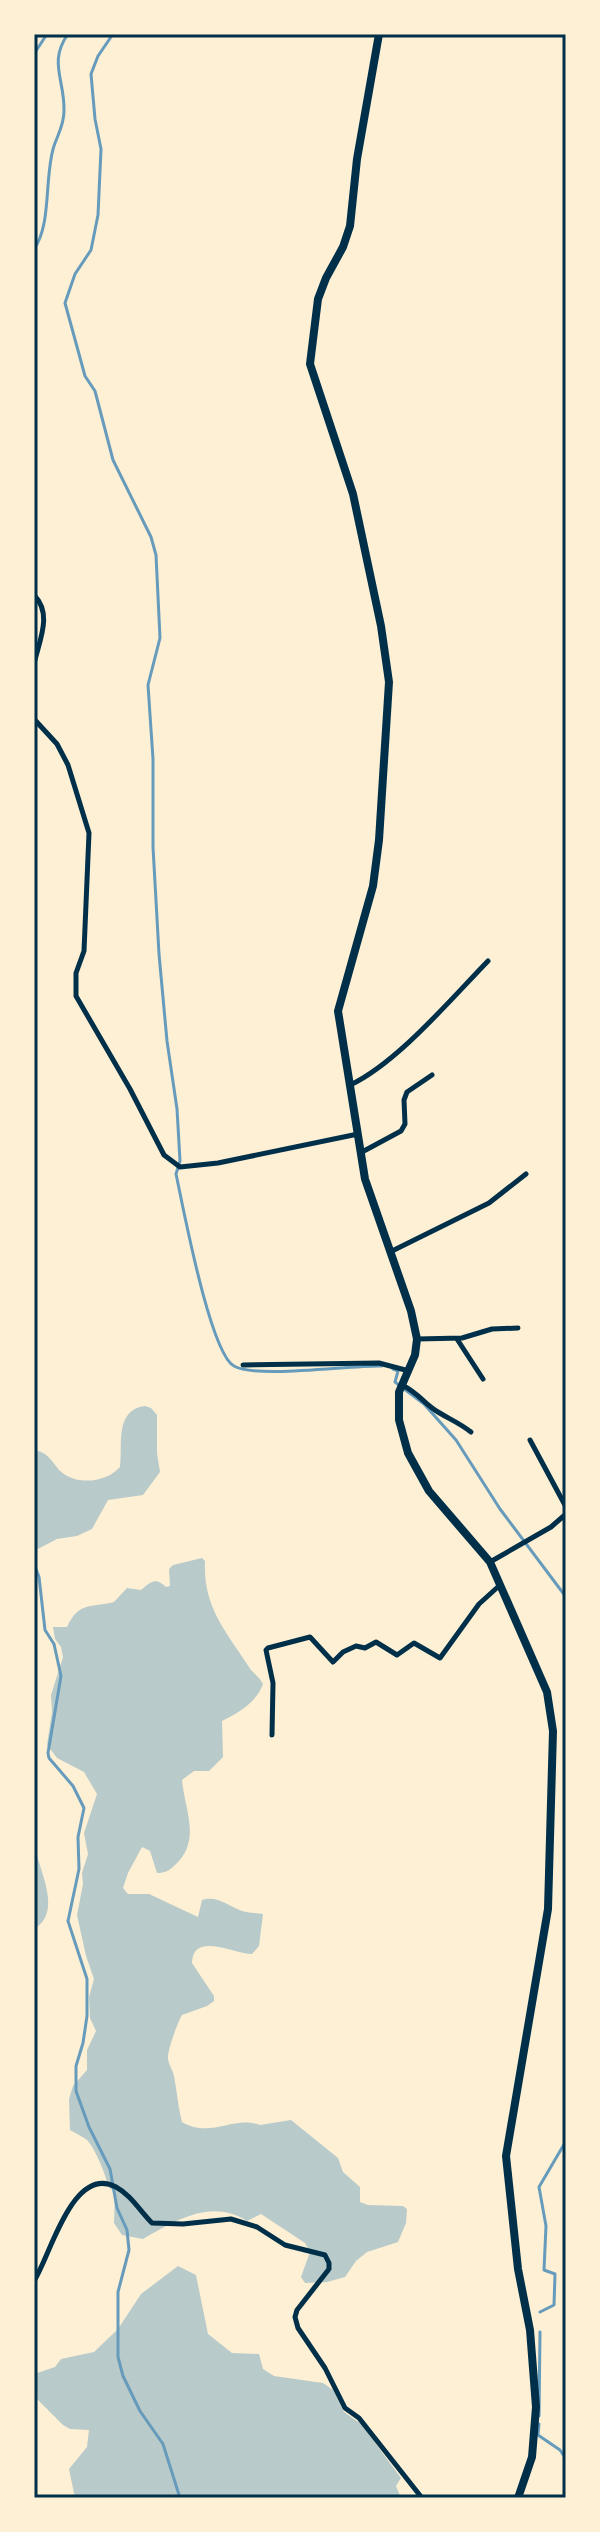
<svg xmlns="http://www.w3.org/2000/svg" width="600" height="2532" font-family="'Public Sans',sans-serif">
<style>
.green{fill:#b9caca}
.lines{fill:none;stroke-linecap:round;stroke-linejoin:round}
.stream{stroke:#669bbc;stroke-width:3}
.minor{stroke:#003049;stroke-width:5}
.primary{stroke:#003049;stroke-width:8}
.neatline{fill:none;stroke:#003049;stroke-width:3}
</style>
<rect width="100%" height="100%" fill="#fdf0d5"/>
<g class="green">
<path d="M145 1406 151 1408 157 1415V1453L160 1472 143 1495 108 1500 92 1529 77 1536 57 1539 34 1551V1450C47 1452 51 1460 59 1470 75 1486 106 1483 120 1467 123 1445 114 1410 145 1406Z"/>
<path d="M202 1558 205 1561C203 1606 224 1629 247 1664 251 1672 259 1676 263 1684 257 1702 238 1713 222 1721L223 1757 209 1771H194L182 1780C185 1812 202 1841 174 1866 168 1871 165 1873 157 1873L150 1851 142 1847 128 1873 123 1888 128 1894H149L198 1917 202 1900C217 1895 228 1906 242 1911 248 1913 257 1913 263 1914L259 1946 252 1954C234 1954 193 1931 192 1963L214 1996V2001L207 2006 182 2015C178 2021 167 2052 168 2058 168 2064 173 2070 174 2076 177 2092 178 2106 182 2122 211 2139 233 2115 260 2125L291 2120 338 2158 343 2172 360 2187V2202L368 2205 403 2206 407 2209 406 2223 398 2242 367 2252 356 2261 345 2277 327 2282 305 2283 301 2277 310 2252 305 2243 261 2214 247 2221C211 2198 175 2221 143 2239L122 2235 114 2223 115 2192 108 2187C107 2177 95 2148 87 2140 82 2136 75 2133 70 2130L69 2099 73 2086 87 2070V2050L96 2031 90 2018 89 1997 94 1979 86 1956 77 1915 83 1884 82 1873 88 1854 84 1833 97 1794 84 1772 57 1758 47 1745 52 1712 51 1695 63 1657 61 1647 55 1639 53 1627H67C79 1601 91 1608 114 1602L127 1588 141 1590C151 1581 156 1577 166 1587L170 1586 169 1569 173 1565Z"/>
<path d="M34 1843C38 1869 64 1912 34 1929Z"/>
<path d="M178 2266 196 2275 208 2334 232 2353 259 2354 263 2369 274 2376 323 2383 333 2390 344 2412 361 2424 401 2478 396 2486 401 2498H75L69 2469 87 2447 89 2430 70 2429 63 2425 36 2398 34 2374 55 2367 61 2359 94 2352 118 2329 141 2294Z"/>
</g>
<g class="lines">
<g class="stream">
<path d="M113 34 98 56 91 74 95 119 101 149 98 215 91 250 75 274 65 303 85 376 95 391 113 460 151 537 156 555 160 638 148 685 153 759V847L159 954 167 1041 177 1109 180 1161 176 1174C183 1206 210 1353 234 1366 257 1379 351 1365 382 1366"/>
<path d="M34 54 47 34"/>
<path d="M34 249C52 224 44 176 54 146 58 134 64 125 64 111 65 80 48 62 68 34"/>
<path d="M393 1369 398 1371 395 1382 424 1404 456 1440 500 1509 566 1597"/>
<path d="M34 1564 39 1577 45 1630 54 1644 61 1676 48 1753 49 1758 73 1786 84 1808 78 1837 79 1869 68 1921 87 1979V2016L83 2043 76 2066V2091L89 2127 110 2169 117 2208 127 2230 129 2250 118 2292V2357L123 2376 140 2411 163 2444 180 2498"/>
<path d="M540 2312 554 2305 555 2274 544 2270 546 2226 539 2187 566 2141"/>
<path d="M539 2416 540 2332"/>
<path d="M539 2424 538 2435 560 2450 566 2459"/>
</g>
<g class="minor">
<path d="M34 595C53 614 39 641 34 664"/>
<path d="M34 719 57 744 68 765 89 833 84 951 76 973V996L130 1089 164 1155 180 1167 218 1163 358 1134"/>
<path d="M350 1085C397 1063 451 999 488 961"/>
<path d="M362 1152 401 1131 405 1124 404 1100 407 1092 432 1075"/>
<path d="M390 1252 489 1203 526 1174"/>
<path d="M417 1339 462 1338 492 1329 518 1328"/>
<path d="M457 1339 483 1379"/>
<path d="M243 1365 379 1363 409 1371"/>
<path d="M402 1385C420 1394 424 1404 438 1412 451 1420 458 1422 471 1432"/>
<path d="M530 1440 566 1507"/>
<path d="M490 1562 551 1527 566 1514"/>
<path d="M272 1735 273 1683 266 1650 268 1648 310 1637 333 1662 343 1652 356 1646 365 1648 376 1642 397 1655 414 1643 440 1658 479 1604 500 1585"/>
<path d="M34 2281C51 2254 73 2164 116 2187 131 2195 140 2211 152 2223L183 2224 231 2219 257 2227 285 2245 325 2255 329 2263V2269L297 2310 295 2317 298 2328 325 2368 345 2408 359 2418 422 2498"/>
</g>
<path class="primary" d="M379 34 357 159 350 226 343 247 326 278 318 299 310 364 353 494 381 626 389 682 379 840 373 886 338 1011 365 1179 411 1311 417 1339 415 1355 399 1392V1420L408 1453 429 1491 490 1562 547 1692 553 1731 548 1909 506 2156 518 2269 530 2330 536 2407 532 2457 518 2498"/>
</g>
<rect width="600" height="2532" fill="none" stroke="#fdf0d5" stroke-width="72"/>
<rect x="36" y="36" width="528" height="2460" class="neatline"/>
</svg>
